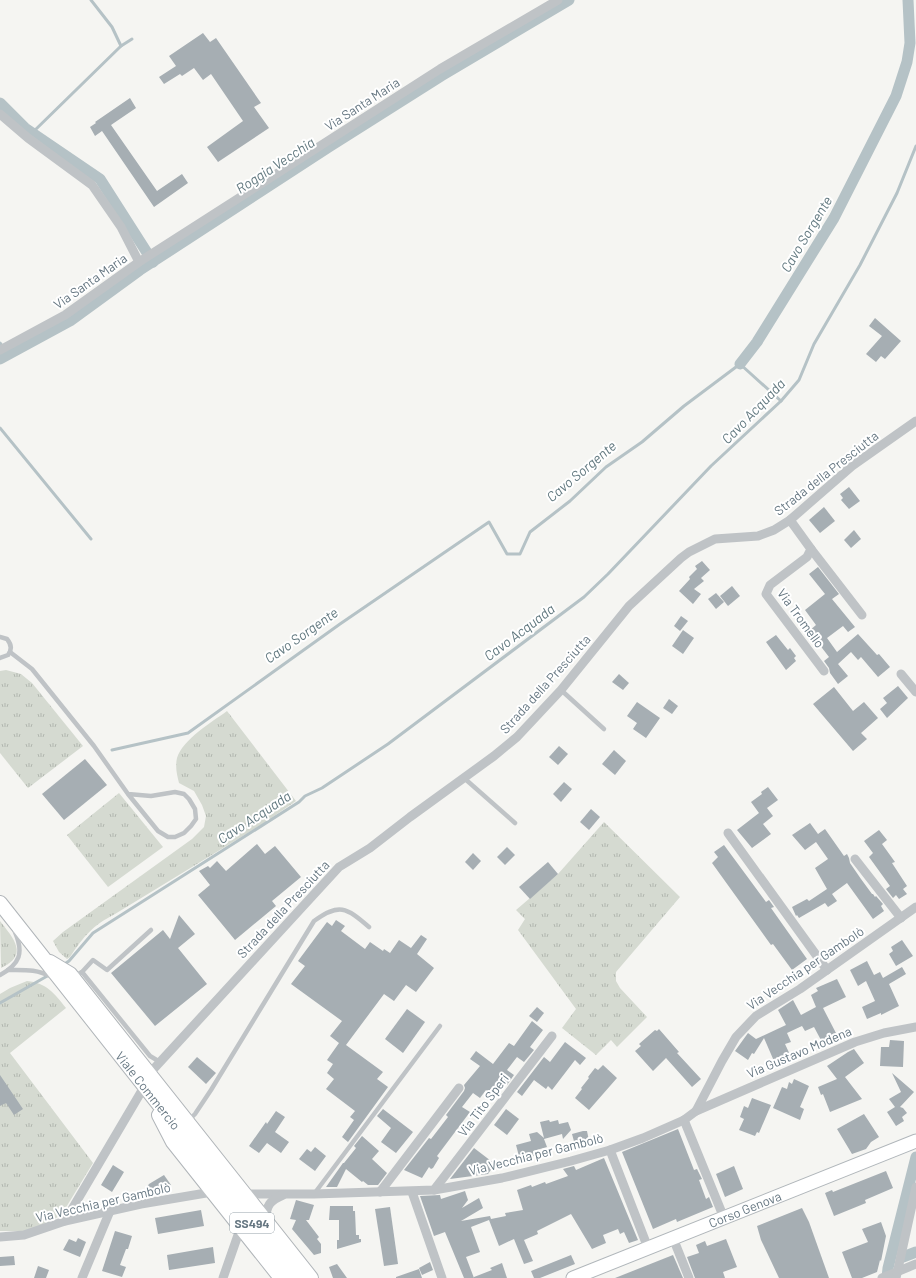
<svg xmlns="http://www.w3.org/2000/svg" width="916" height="1278" font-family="Barlow,sans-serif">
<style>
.grass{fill:url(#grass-tufts)}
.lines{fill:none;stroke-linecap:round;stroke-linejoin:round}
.stream{stroke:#b5c2c6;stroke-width:3}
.canal{stroke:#b5c2c6;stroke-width:11}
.building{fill:#a6aeb3}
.secondary-casing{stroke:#b1b7bb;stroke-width:15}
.primary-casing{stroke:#b0b5b9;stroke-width:16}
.lane{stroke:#bfc3c6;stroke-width:4.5}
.street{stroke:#bfc3c6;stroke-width:9}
.secondary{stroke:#fff;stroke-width:13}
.primary{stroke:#fff;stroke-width:14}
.labels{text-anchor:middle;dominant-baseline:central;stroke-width:4;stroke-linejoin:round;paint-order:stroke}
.shield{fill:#fff;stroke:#94a0a8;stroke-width:1}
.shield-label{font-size:12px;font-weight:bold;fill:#667782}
.street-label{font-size:13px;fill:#667782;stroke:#fff}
.water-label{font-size:14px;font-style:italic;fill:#61787f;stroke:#fff}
</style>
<defs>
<pattern id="grass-tufts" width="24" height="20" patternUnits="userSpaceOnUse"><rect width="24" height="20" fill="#d5dad1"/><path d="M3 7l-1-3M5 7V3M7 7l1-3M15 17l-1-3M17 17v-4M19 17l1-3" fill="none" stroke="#b1b6af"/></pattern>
</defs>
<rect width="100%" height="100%" fill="#f5f5f2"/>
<g class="grass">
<path d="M6 670 21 674 32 683 83 746 28 788 0 753V671Z"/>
<path d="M227 711 296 801 264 823 115 914C92 926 84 936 70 957L67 959 59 952 53 941 63 932 192 839 204 827 206 816 202 805 194 791 179 783C177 775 175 767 177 758 183 739 212 722 227 711Z"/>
<path d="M119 793 163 847 108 887 67 835Z"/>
<path d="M604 822 680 897 616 972V981L620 988 647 1017 617 1047 611 1040 596 1055 562 1028 576 1009 518 930 525 919 516 910 558 874Z"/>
<path d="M0 921C14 939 29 955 1 968Z"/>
<path d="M27 981C47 983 54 993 66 1008L10 1053 93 1163 62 1214 50 1222 29 1231H0V994L10 988Z"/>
</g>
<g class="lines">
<g class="stream">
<path d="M91 0 112 27 121 46"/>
<path d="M32 133 121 46 132 39"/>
<path d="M0 343 8 354"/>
<path d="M0 428 91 539"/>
<path d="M112 750 188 733 340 624 489 522 507 554H520L530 532 570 501 606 467 642 442 684 406 740 364 781 401"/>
<path d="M63 965 69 961 93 933 299 802 305 796 322 788 388 744 584 597 608 574 711 466 781 401 799 380 814 344 860 265 897 193 916 146"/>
<path d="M0 1003 49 975"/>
</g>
<g class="canal">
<path d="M0 103 25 128 100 179 153 262"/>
<path d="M0 359 70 321 140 270 329 147 441 76 569 0"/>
<path d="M740 364 757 342 834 218 896 96 907 62 910 43 908 0"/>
<path d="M903 1257 916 1252"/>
<path d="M887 1278 888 1268 916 1157"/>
</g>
</g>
<g class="building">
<path d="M203 33 210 42 216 38 261 103 254 107 269 128 218 162 207 147 243 121 211 74 203 80 194 68 182 76 180 74 164 84 159 77 176 66 169 56Z"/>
<path d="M130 98 136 108 111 125 157 191 182 174 188 183 154 207 102 131 95 136 90 127 96 123 95 122Z"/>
<path d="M875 318 901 341 885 359 881 356 876 362 866 354 882 336 869 326Z"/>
<path d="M849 487 860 501 849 509 841 500 843 498 840 494Z"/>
<path d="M824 507 835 521 820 533 809 520Z"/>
<path d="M854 530 861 539 851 548 844 540Z"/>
<path d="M702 561 710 570 701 578 704 581 694 589 701 594 693 604 679 591 690 579 689 577 697 569 695 566Z"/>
<path d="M818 567 839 594 832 599 855 627 848 632 843 626 827 638 837 652 858 634 877 655 879 654 890 667 878 677 861 657 858 660 851 652 838 664 848 676 838 684 830 673 829 668 824 661 829 657 809 631 816 625 805 610 825 594 809 574Z"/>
<path d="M732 586 740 596 728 606 720 596Z"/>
<path d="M716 593 724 602 716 609 708 599Z"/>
<path d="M681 616 688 621 680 631 674 626Z"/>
<path d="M683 630 694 638 683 654 672 646Z"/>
<path d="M776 635 788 650 790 648 796 656 794 658 796 661 786 670 766 642Z"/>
<path d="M619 674 629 683 623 690 612 682Z"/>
<path d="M898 686 908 698 887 718 880 709 887 703 883 698Z"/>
<path d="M834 687 853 711 864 702 878 718 861 733 867 739 853 751 813 704Z"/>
<path d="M669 699 678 706 672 714 663 708Z"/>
<path d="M637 702 660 718 646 738 633 729 637 723 627 716Z"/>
<path d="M559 746 568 754 558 765 549 757Z"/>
<path d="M614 750 626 761 615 775 602 764Z"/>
<path d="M85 759 107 785 64 820 42 794Z"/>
<path d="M564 782 572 789 561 802 553 794Z"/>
<path d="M768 787 778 800 767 808 773 816 763 824 771 834 752 848 737 830 759 813 751 802 762 794 761 792Z"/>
<path d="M591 809 600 817 589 830 580 822Z"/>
<path d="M810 823 818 834 825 829 844 856 847 854 849 858 850 863 861 879 872 894H873L875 897 876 896 883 904 881 906 884 911 873 919 847 883 832 894 837 901 828 907 825 903 799 918 797 915 796 916 792 907 807 899 809 901 827 889 815 868 828 859 816 842 805 850 792 835Z"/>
<path d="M879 830 887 840 882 844 895 862 892 863 907 886 903 889 907 894 899 899 896 895 893 898 886 889 890 886 869 857 873 853 864 841Z"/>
<path d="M257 844 265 854 275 846 301 877 272 901 276 906 235 940 198 895 210 885 199 871 208 866 210 868 217 861 226 871Z"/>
<path d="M724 845 766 902 769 900 774 907 771 908 807 959 792 970 773 944 771 945 712 863 718 857 714 852Z"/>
<path d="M507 847 515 855 505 865 497 857Z"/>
<path d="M473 853 481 861 473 870 465 862Z"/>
<path d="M548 862 558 874 530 899 519 887Z"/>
<path d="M179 915 195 934 178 948 207 984 155 1026 111 973 163 930 170 939Z"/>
<path d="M336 920 345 926 341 931 365 949 370 942 383 951 384 949 390 953 399 940 411 948 421 935 427 939 417 954 434 968 416 992 406 985 394 1001 384 994 346 1045 383 1072 377 1079 388 1087 348 1142 342 1137 354 1120 350 1117 355 1111 326 1089 334 1079 327 1073 333 1064 327 1060 339 1043 330 1036 342 1021 291 984 305 966 298 961 327 922 332 926Z"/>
<path d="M902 940 913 956 896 966 889 954 893 951 891 947Z"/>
<path d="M867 961 874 975 880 972 883 978 902 967 906 974 889 984 899 1006 881 1015V1013L867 1019 862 1007 875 1001 866 981 858 986 850 970Z"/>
<path d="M837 979 846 997 823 1008 837 1035 822 1042 814 1027 805 1031 802 1026 787 1033 791 1042 785 1044 792 1059 785 1062 786 1064 777 1068 764 1038 754 1054 752 1053 748 1060 735 1051 748 1033 756 1039 786 1025 778 1010 793 1000 801 1015 816 1007 811 995 818 991 816 988Z"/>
<path d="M537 1007 544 1013 537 1022 529 1016Z"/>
<path d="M407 1009 425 1022 403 1053 385 1039Z"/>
<path d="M532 1021 543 1030 530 1047 534 1050 524 1062 517 1057 507 1070 514 1075 507 1085 504 1083 494 1097 486 1090 480 1098 473 1093 462 1107 470 1112 437 1156 439 1158 433 1168 431 1169 429 1167 422 1178 404 1170 429 1138 431 1139 448 1117 446 1115 464 1091 465 1088 464 1085 480 1066 470 1059 476 1051 493 1064 509 1043 514 1046Z"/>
<path d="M659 1029 679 1052 677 1053 701 1079 692 1087 666 1058 653 1071 635 1051 641 1046 639 1044 655 1030 657 1031Z"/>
<path d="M890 1040 904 1041 903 1067 880 1066 881 1047H889Z"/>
<path d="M565 1042 586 1058 580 1065 575 1060 552 1090 548 1086 546 1089 534 1080 522 1096 517 1092 544 1057 550 1062Z"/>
<path d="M854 1049 864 1063 845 1077 862 1099 830 1112 823 1094 821 1095 818 1087 837 1079 827 1066 848 1052Z"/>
<path d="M197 1057 216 1073 206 1084 188 1067Z"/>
<path d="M603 1065 617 1078 589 1110 575 1098 582 1089 581 1088 589 1078 588 1077 595 1068 598 1070Z"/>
<path d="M892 1073 914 1092 900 1107 903 1108 907 1113 902 1117 904 1121 896 1126 887 1112 895 1107 889 1099 901 1092Z"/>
<path d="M0 1075 23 1109 14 1115 6 1103 0 1106Z"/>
<path d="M794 1079 809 1086 800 1107 804 1109 800 1120 773 1108 782 1087 787 1089 789 1082 792 1084Z"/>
<path d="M752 1098 771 1105 759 1133 757 1132 755 1136 739 1130 744 1119 740 1117 744 1106 748 1108Z"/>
<path d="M383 1109 413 1132 396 1153 381 1142 391 1128 377 1116Z"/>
<path d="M506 1109 519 1119 507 1135 494 1125Z"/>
<path d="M276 1111 285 1117 275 1132 289 1142 281 1153 267 1143 259 1153 249 1146 266 1122 267 1124Z"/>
<path d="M864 1114 879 1137 871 1142 866 1149 852 1154 837 1129Z"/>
<path d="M549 1120 550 1122 558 1120 559 1124 568 1122 571 1130 563 1139 562 1134 544 1139 547 1147 533 1151 534 1156 520 1160 516 1145 531 1141 529 1134 537 1132 544 1138 540 1122Z"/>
<path d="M678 1129 694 1170 697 1169 702 1179 699 1180 706 1199 709 1197 713 1207 677 1222 676 1219 653 1229 622 1152Z"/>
<path d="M583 1131H587L589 1141 575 1145 572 1134Z"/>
<path d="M362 1136 379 1151 372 1159 387 1173 378 1185H368L363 1181 362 1182 346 1169 337 1187H326L343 1163H344L356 1148 354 1146Z"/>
<path d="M315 1147 326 1156 315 1171 299 1159 307 1149 311 1152Z"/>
<path d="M474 1148 495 1164 488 1174 450 1179Z"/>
<path d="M604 1158 638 1240 629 1243 624 1232 620 1234 618 1229 603 1235 606 1243 592 1249 571 1214 537 1231 538 1234 524 1240 533 1261 524 1264 514 1239 499 1246 489 1220 471 1227 480 1252 466 1257 474 1278H464L445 1232 434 1236 420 1196 440 1195 441 1199 465 1191 468 1200 462 1208 479 1198 483 1208 461 1221 490 1216 491 1219 506 1216 505 1213 523 1210 517 1190 531 1185 532 1187 545 1182 546 1184 568 1176 563 1169 574 1166 576 1170Z"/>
<path d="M113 1165 124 1172 112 1192 101 1185Z"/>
<path d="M734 1166 743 1189 725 1197 716 1174Z"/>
<path d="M886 1171 893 1188 865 1200 866 1203 834 1216 825 1193 832 1190 833 1192Z"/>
<path d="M164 1175 171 1185 155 1196 139 1198 149 1184Z"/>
<path d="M296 1200 314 1205 309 1220H306L319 1237 317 1239 321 1244V1253L314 1255 292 1229 296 1220 290 1219Z"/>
<path d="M330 1206H353V1211H355L356 1235H359V1239H361V1242L337 1249V1240H339V1220H329Z"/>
<path d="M390 1207 398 1264 384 1266 375 1209Z"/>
<path d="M802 1208 809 1222 829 1278H779L761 1240 757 1226Z"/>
<path d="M201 1210 204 1226 158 1234 155 1218Z"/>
<path d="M881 1222 886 1236 881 1261 880 1260 877 1272 862 1278H852L842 1252 868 1242 862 1229Z"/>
<path d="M115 1231 132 1236 128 1249H126L120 1265 126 1267 122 1277 102 1271Z"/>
<path d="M78 1238 86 1242 80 1257 63 1250 69 1239 76 1242Z"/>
<path d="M726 1239 737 1267 723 1272 725 1278H695L687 1257 699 1253 696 1245 705 1241 707 1246Z"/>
<path d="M213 1247 215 1263 169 1270 167 1255Z"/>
<path d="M571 1255 575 1264 540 1278H534L531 1271Z"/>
<path d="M673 1255 683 1278H615Z"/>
<path d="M14 1256 15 1265 0 1266V1257Z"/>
<path d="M430 1262 433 1270 422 1275 419 1268Z"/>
<path d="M502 1263 507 1278H474V1277L492 1270 490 1268Z"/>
<path d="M337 1264 347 1278H333L329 1267Z"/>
<path d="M38 1266 49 1270 46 1278H34Z"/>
<path d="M419 1269 422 1278H396V1277Z"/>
</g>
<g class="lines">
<g class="secondary-casing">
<g id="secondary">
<path id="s1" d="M573 1278 916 1141"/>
</g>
</g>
<g class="primary-casing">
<g id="primary">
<path id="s2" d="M0 903 296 1278"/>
<path d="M50 962 70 974 311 1278"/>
<path d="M159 1115 173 1142 281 1278"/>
</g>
</g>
<g class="lane">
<path d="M0 637 7 639C12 645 12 650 8 655L0 658"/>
<path d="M10 652 32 669 94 746 128 794 158 831 168 837H175L184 833 191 826 196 819 195 809 189 799 184 794 175 792 151 796 128 794"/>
<path d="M561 690 604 729"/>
<path d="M464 778 515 823"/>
<path d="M8 970C27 970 35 969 53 977"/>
<path d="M82 972 93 960 107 970 151 930"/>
<path d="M0 975C20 964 24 953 15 932"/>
<path d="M74 976 82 972 150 1056 160 1062"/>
<path d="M189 1120 195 1114 211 1090 314 921C339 903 346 907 369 927"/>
<path d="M314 1194 440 1026"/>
</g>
<g class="street">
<path d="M0 114 28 138 92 185 121 227 139 262"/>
<path d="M0 350 65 315 139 262 440 69 558 0"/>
<path d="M790 520 811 549 807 557 770 585 766 594 824 671"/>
<path d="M811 549 862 615"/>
<path d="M901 674 916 692"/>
<path d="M728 833 827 970"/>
<path d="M855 859 901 918"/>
<path d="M149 1074 339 867 370 848 410 817 494 756 517 737 561 690 629 606 681 558 689 552 715 539 758 536 774 530 790 520 852 466 916 421"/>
<path d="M696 1111 855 1042 884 1033 916 1027"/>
<path d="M684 1120 724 1218"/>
<path d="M610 1150 648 1248"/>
<path d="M434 1190 552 1036"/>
<path d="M380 1192 459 1088"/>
<path d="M412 1192 442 1278"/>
<path d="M244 1194H314L434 1190 502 1178 571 1161 610 1150 643 1138 684 1120 696 1111 722 1061 736 1037 756 1016 800 989 916 907"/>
<path d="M265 1220C267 1205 269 1201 283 1195"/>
<path d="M65 1221 144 1087"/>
<path d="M0 1237 24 1235 65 1221 141 1204 212 1192"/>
<path d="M673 1238 689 1278"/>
<path d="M82 1278 110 1211"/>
<path d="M223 1278 238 1235"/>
<path d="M882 1278 916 1264"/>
<path d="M896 1278 916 1187"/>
</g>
<use href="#secondary" class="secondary"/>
<use href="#primary" class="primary"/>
</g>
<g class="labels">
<rect class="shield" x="230" y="1213" width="44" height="20" rx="3"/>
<g class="shield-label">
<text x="252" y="1223">SS494</text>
</g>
<g class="street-label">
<text transform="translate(362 104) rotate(-33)">Via Santa Maria</text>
<text transform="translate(90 281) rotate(-35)">Via Santa Maria</text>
<text transform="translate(826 473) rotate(-38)">Strada della Presciutta</text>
<text transform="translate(801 618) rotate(54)">Via Tromello</text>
<text transform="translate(545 684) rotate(-48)">Strada della Presciutta</text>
<text transform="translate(283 909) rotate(-47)">Strada della Presciutta</text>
<text transform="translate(805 968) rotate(-34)">Via Vecchia per Gambolò</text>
<text transform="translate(799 1052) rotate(-23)">Via Gustavo Modena</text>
<text stroke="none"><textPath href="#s2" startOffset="239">Viale Commercio</textPath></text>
<text transform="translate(483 1105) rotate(-53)">Via Tito Speri</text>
<text transform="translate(536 1154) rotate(-14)">Via Vecchia per Gambolò</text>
<text transform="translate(103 1202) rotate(-13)">Via Vecchia per Gambolò</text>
<text stroke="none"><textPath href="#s1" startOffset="185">Corso Genova</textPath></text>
</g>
<g class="water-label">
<text transform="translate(275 165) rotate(-33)">Roggia Vecchia</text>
<text transform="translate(806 234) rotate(-59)">Cavo Sorgente</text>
<text transform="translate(753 411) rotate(-46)">Cavo Acquada</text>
<text transform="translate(581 471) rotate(-40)">Cavo Sorgente</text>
<text transform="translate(519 632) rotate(-37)">Cavo Acquada</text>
<text transform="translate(301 635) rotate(-35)">Cavo Sorgente</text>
<text transform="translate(254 817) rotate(-33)">Cavo Acquada</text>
</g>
</g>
</svg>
